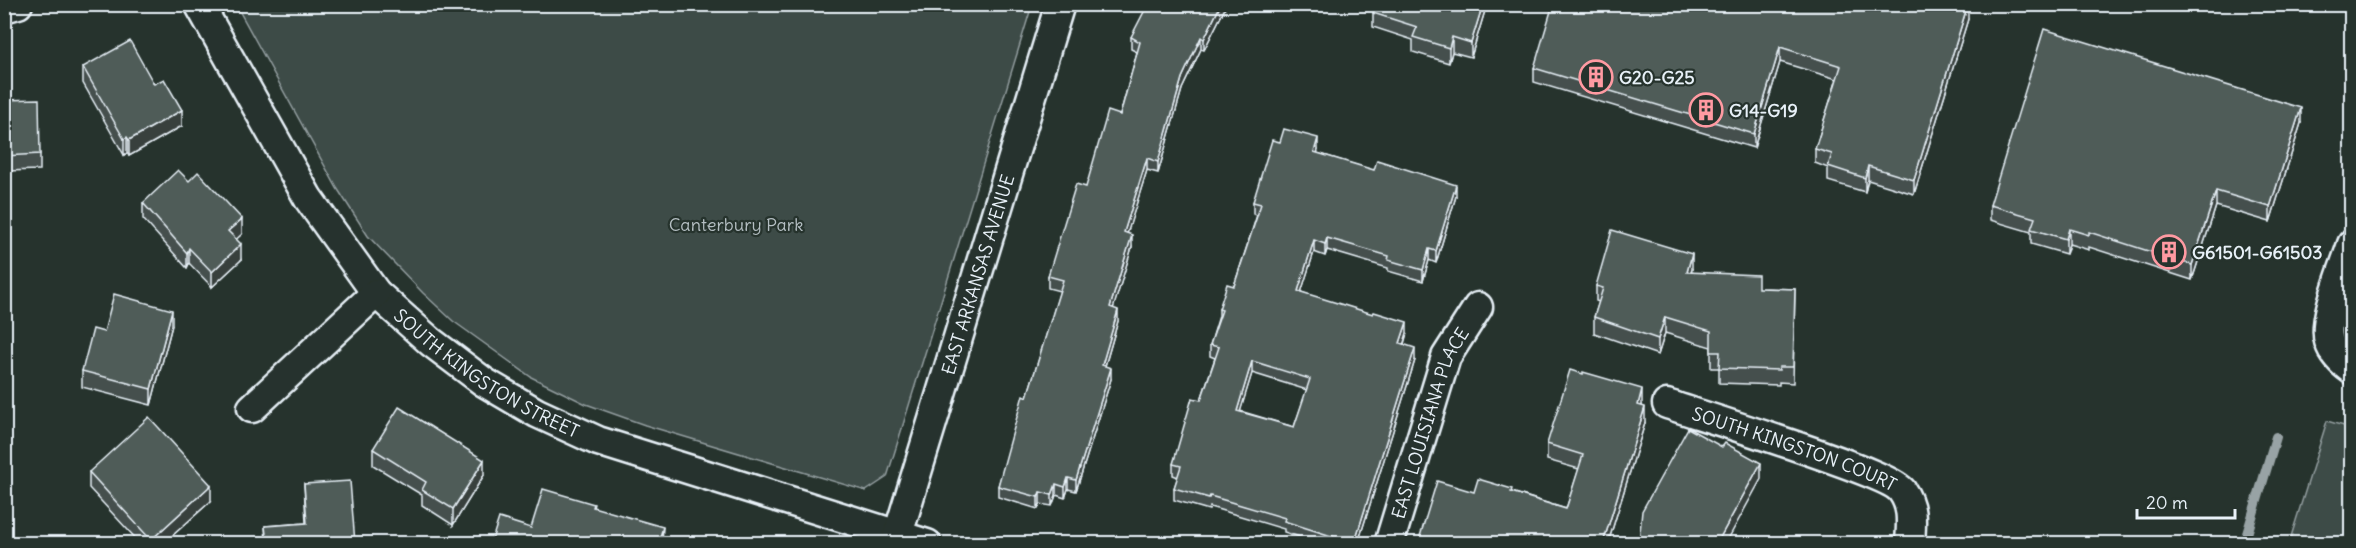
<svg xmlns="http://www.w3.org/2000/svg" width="2356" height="548" font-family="Delius,sans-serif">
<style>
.green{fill:#3e4b47;stroke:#939ea0;stroke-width:1.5}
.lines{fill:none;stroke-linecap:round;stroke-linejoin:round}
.stream{stroke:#98a3a5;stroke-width:10}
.street-casing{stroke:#e8f1f8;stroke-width:33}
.street{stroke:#26332d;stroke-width:28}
.wall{fill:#454f4d;stroke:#e8f1f8;stroke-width:1.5;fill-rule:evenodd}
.shaded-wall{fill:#38403e;stroke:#e8f1f8;stroke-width:1.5}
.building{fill:#505c59;stroke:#e8f1f8;stroke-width:1.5;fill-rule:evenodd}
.labels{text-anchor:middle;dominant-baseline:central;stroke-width:4.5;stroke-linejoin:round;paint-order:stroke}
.poi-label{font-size:18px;font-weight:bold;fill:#e8f1f8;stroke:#26332d;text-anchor:start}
.park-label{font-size:18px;fill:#b5bfc3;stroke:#26332d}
.street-label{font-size:18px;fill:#e8f1f8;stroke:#26332d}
</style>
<rect width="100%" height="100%" fill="#26332d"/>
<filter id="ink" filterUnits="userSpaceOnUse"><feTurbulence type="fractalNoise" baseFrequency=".0167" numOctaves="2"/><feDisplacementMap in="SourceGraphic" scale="12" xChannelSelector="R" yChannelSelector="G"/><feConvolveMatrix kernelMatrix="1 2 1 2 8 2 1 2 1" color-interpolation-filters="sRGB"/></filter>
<g filter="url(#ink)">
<g class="green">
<path d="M236 5H1032L887 477 866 491 645 425 586 404 531 377 453 321 423 293 368 236 337 188Z"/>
<path d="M2327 421 2351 428V543H2289Z"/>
</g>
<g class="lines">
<path class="stream" d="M2244 544 2276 437"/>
<g class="street-casing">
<g id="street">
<path id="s1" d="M199 4 308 198 376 293 431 342 484 382 537 413 598 441 927 544"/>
<path d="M4 8 18 4"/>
<path d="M2352 244C2345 267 2322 319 2329 341 2333 354 2341 362 2352 370"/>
<path id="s2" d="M1667 404C1702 416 1888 472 1902 491 1914 508 1911 524 1910 544"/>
<path d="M252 408 376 293"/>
<path id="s3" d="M895 544 1060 4"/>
<path id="s4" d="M1389 544 1446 357 1478 307"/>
</g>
</g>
<use href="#street" class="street"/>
</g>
<g class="wall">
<path d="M1156 4H1227L1204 50 1201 49 1182 89 1158 173 1147 170 1127 233 1132 247 1113 308 1118 321 1105 366 1111 379 1076 491 1068 489 1065 498 1056 495 1052 506 1040 504 1038 509 998 497V486L1027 397 1060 291 1048 288V276L1086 187 1120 115 1137 52 1131 49V37L1154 9Z"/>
<path d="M1375 4H1487L1471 57 1452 52 1449 63 1413 52V40L1373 27V13Z"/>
<path d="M1968 19 1914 194 1868 180 1865 192 1828 181V168L1815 163V149L1837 79 1780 62 1754 148 1534 82V68Z"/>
<path d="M83 67 154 84 182 126 129 156 127 153 124 155 83 83Z"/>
<path d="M4 100 40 154V170L4 171Z"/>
<path d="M2301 123 2270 222 2216 206 2192 280 2089 247V250L2069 244 2066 254 2031 244V232L1990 220V205Z"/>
<path d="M1280 142 1318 150 1317 153 1456 196 1436 263 1429 260 1423 281 1388 271V268L1327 250 1325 256 1314 252 1301 292 1407 333 1404 344 1415 360 1358 543H1319L1284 532V529L1210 507 1209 510 1174 500V488L1178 477 1173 475V464L1201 400 1215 358 1210 356V345L1219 316V309L1234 286 1257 215 1253 214V202ZM1252 373 1307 390 1294 427 1240 411Z"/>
<path d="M143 203 242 234 236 239 241 260 212 287 189 263 187 268 143 219Z"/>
<path d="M1692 269 1691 272 1758 288 1795 289 1793 383 1779 382V385L1719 383V368H1711V347L1665 333 1658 355 1594 333V317L1599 302 1596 301V286Z"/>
<path d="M172 325 151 405 82 387V371L104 332Z"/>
<path d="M1642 405 1645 423 1608 543 1474 492H1512L1566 509 1579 469 1547 460V444Z"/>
<path d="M373 449 484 475 453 525 422 505V495L373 465Z"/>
<path d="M89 472 211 501 164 543H140L89 488Z"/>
<path d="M304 484 355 543H266L265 526 306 523Z"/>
</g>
<g class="shaded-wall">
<path d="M1221 4H1227L1204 50V39Z"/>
<path d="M1483 4H1487L1471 57V43Z"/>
<path d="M1968 4V19L1914 194V180Z"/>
<path d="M1201 37V49L1182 89 1158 173V162L1182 78Z"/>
<path d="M1452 37V52L1449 63V48Z"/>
<path d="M1780 47V62L1754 148V134Z"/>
<path d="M2301 108V123L2270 222V207Z"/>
<path d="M182 110V126L129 156V140Z"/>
<path d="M127 137V153L124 155V139Z"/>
<path d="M1318 138V150L1314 163V152Z"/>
<path d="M1147 158V170L1124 244V232Z"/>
<path d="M1868 166V180L1865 192V178Z"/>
<path d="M1456 185V196L1436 263V251Z"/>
<path d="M2216 191V206L2192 280V265Z"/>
<path d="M242 219V234L228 247V231Z"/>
<path d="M2069 229V244L2066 254V239Z"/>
<path d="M1132 235V247L1110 319V307Z"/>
<path d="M1327 238V250L1325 256V244Z"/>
<path d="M1314 240V252L1298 302V291Z"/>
<path d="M241 244V260L212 287V272Z"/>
<path d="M189 248V263L187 268V253Z"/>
<path d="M1429 249V260L1423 281V270Z"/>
<path d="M1692 254V269L1687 287V272Z"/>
<path d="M172 310V325L151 405V389Z"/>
<path d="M1118 310V321L1102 376V365Z"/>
<path d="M1665 317V333L1658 355V339Z"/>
<path d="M1407 322V333L1400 355V343Z"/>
<path d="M1415 348V360L1358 543H1355V541Z"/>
<path d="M1252 361V373L1237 422V411Z"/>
<path d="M1111 368V379L1076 491V480Z"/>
<path d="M1642 389V405L1638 421V405Z"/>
<path d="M1645 407V423L1608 543H1603Z"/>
<path d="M484 460V475L453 525V509Z"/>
<path d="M1761 463V479L1726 543H1717Z"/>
<path d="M1068 478V489L1065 498V487Z"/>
<path d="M1056 484V495L1052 506V495Z"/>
<path d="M211 485V501L164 543H151V540Z"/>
<path d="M9 490V504L4 505V491Z"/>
<path d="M1040 492V504L1038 509V497Z"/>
<path d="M663 527 662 543H658Z"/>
</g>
<g class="building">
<path d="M1156 4H1221L1204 39 1201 37 1182 78 1158 162 1147 158 1124 232 1132 235 1110 307 1118 310 1102 365 1111 368 1076 480 1068 478 1065 487 1056 484 1052 495 1040 492 1038 497 998 486 1023 395 1027 397 1063 280 1048 276 1076 184 1086 187 1108 111 1120 115 1140 42 1131 37 1147 6 1154 9Z"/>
<path d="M1375 4H1483L1471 43 1452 37 1449 48 1413 37 1417 27 1373 13Z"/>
<path d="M1553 4H1968L1914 180 1868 166 1865 178 1828 166 1832 154 1815 149 1841 66 1780 47 1754 134 1534 68Z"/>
<path d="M2044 29 2301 108 2270 207 2216 191 2192 265 2089 232V235L2069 229 2066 239 2031 229 2035 218 1990 205Z"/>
<path d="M130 41 154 84 164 79 182 110 129 140 127 137 124 139 83 67Z"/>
<path d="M39 99 40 154 4 156V100Z"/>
<path d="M1284 129 1318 138 1314 152 1374 170 1377 160 1456 185 1436 251 1429 249 1423 270 1388 260 1389 256 1327 238 1325 244 1314 240 1298 291 1373 314 1374 312 1407 322 1400 343 1415 348 1355 541 1342 537 1341 539 1284 521 1285 518 1210 496 1209 498 1174 488 1181 466 1173 464 1192 398 1201 400 1219 347 1210 345 1222 310 1219 309 1227 284 1234 286 1261 204 1253 202 1272 140 1280 142ZM1252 361 1310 379 1294 427 1237 411Z"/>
<path d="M178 170 189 181 198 172 242 219 228 231 241 244 212 272 189 248 187 253 143 203Z"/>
<path d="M1612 230 1692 254 1687 272 1758 275V288L1795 289 1793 367H1779V370L1719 368 1720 352H1711V331L1665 317 1658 339 1594 317 1603 288 1596 286Z"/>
<path d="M114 294 172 310 151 389 82 371 93 329 104 332Z"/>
<path d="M1570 370 1583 374V372L1642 389 1638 405 1645 407 1603 543H1418L1437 481 1474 492 1478 479 1512 489 1511 492 1566 509 1583 455 1547 444Z"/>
<path d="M399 407 484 460 453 509 422 490 426 482 373 449Z"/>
<path d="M149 417 211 485 151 540 89 472Z"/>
<path d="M1688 428 1722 447 1725 443 1761 463 1717 543H1639L1642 511Z"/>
<path d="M4 480 9 490 4 491Z"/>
<path d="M350 481 355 543H267L265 526 307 523 304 484Z"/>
<path d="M543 489 594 504 593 507 663 527 658 543H491L499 518 531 528Z"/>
</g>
</g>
<defs>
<g id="building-ring" transform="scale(1.725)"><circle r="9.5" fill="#26332d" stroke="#ff9aa2" stroke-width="1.5"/><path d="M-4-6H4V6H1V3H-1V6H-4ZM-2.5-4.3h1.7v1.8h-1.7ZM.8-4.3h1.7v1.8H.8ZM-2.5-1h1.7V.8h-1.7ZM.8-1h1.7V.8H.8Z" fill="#ff9aa2"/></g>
</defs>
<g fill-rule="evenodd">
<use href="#building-ring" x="1596" y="77"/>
<use href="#building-ring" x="1706" y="110"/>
<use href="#building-ring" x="2169" y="252"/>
</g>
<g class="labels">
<g class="poi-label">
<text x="1619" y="77">G20-G25</text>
<text x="1729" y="110">G14-G19</text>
<text x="2192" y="252">G61501-G61503</text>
</g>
<g class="park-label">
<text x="736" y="224">Canterbury Park</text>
</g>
<g class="street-label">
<text stroke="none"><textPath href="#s3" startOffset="282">EAST ARKANSAS AVENUE</textPath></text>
<text stroke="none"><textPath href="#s1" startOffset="477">SOUTH KINGSTON STREET</textPath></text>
<text stroke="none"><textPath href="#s4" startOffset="128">EAST LOUISIANA PLACE</textPath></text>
<text stroke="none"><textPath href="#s2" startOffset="135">SOUTH KINGSTON COURT</textPath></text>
</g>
</g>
<rect width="2356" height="548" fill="none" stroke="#26332d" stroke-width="24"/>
<rect x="12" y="12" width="2332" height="524" fill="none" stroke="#e8f1f8" stroke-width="2" filter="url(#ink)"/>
<path d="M2137 509v9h98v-9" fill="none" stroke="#e8f1f8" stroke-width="3"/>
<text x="2146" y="509" font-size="18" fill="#e8f1f8" stroke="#26332d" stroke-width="4.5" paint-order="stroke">20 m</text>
</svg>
